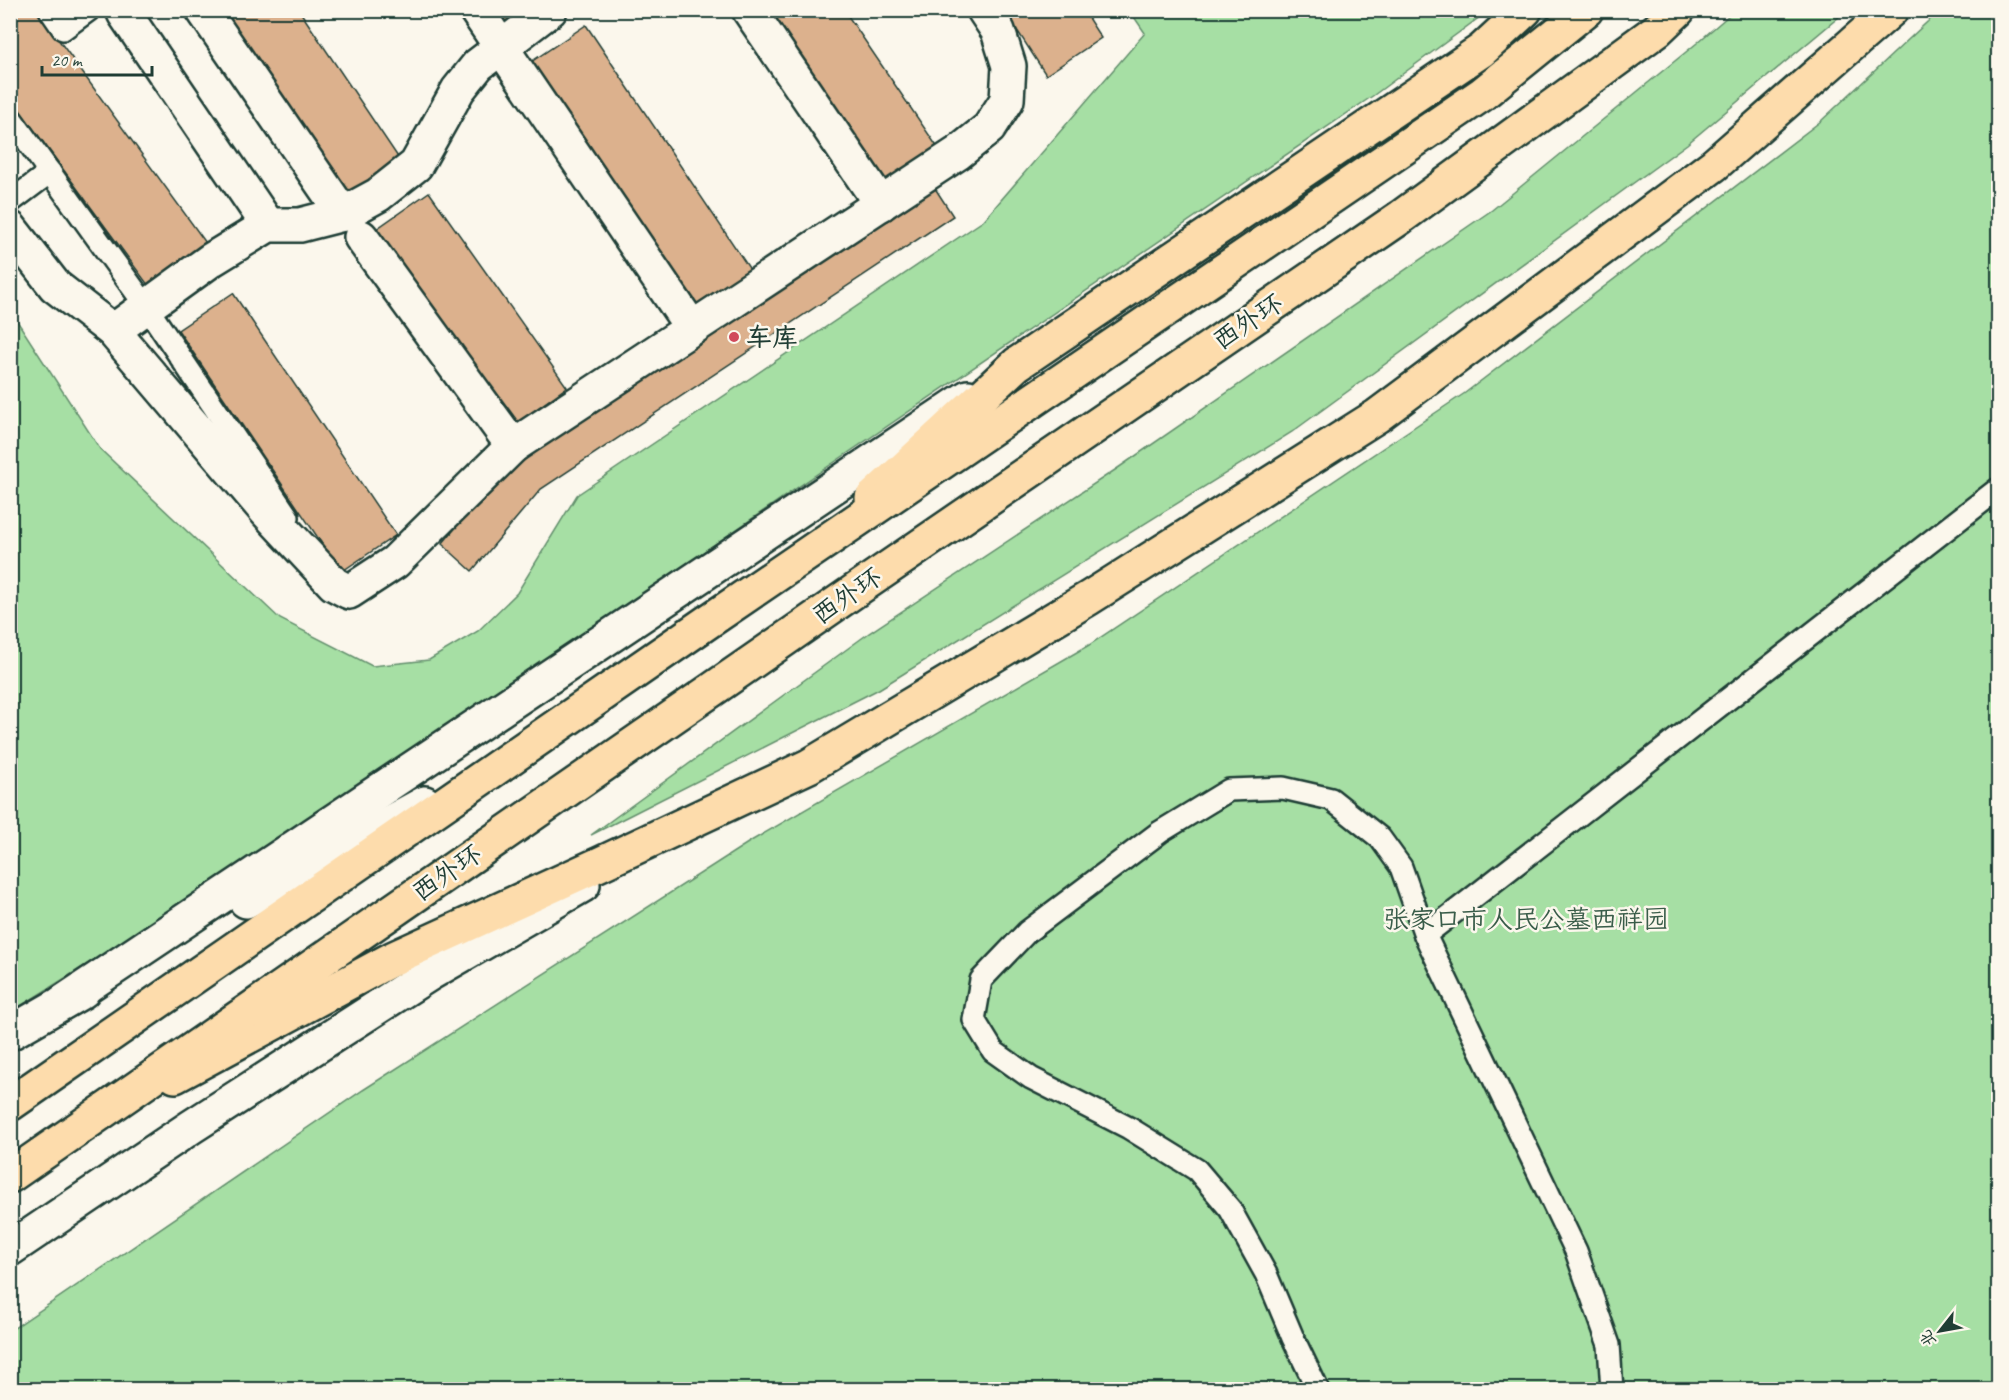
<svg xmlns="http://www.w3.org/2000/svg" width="2009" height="1400" font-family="Caveat,'LXGW WenKai TC',sans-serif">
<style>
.green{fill:#a6dfa4;stroke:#628e6c;stroke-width:1.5}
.building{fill:#dcb18d;stroke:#1f3d34;stroke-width:1.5}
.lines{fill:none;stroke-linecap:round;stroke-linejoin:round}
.service-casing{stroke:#1f3d34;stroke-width:26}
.minor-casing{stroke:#1f3d34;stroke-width:38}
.secondary-casing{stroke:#1f3d34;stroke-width:38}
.primary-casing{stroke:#1f3d34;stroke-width:38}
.trunk-casing{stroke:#1f3d34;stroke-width:38}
.service{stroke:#fbf7ec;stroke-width:21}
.minor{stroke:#fbf7ec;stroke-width:33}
.secondary{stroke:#fbf7ec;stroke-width:33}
.primary{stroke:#fddcac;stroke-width:33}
.trunk{stroke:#fddcac;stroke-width:33}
.poi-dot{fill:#d1495b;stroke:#fbf7ec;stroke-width:2}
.labels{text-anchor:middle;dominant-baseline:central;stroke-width:5;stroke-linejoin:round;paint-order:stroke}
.street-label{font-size:26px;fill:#1f3d34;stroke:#fbf7ec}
.poi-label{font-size:26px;font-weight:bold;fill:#1f3d34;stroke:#fbf7ec;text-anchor:start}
.park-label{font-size:26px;fill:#3a5d4a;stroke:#fbf7ec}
</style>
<rect width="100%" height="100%" fill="#fbf7ec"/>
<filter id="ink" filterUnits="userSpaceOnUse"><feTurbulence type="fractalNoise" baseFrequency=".0167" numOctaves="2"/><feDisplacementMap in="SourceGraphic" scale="12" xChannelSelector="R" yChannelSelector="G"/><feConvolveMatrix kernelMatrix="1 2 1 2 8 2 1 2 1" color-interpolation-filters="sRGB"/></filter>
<g filter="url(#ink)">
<g class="green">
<path d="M1735 10 1846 11 1687 144 1292 432 879 689 591 835 869 633 1118 468 1492 210 1697 43Z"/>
<path d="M1130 11H1488L1374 95 817 474 279 844 11 1012 10 310 100 449 280 619 372 666 429 660 478 631 517 593 577 495 983 221 1145 33Z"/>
<path d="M1939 11H1998V1389L11 1390 10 1331 363 1090 751 841 1089 645 1465 393 1821 121Z"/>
</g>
<g class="building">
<path d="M10 10H37L209 247 151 289 10 97Z"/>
<path d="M218 10H299L402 163 347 200Z"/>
<path d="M487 10H526L498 28Z"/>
<path d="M764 10H844L938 148 883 186Z"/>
<path d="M1004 10H1083L1101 38 1046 75Z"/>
<path d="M586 25 753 274 698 312 531 62Z"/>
<path d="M931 182 953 216 541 489 472 571 442 544 515 457Z"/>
<path d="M429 192 567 387 514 425 375 230Z"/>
<path d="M233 293 396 535 341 572 178 330Z"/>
</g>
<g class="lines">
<g class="service-casing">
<g id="service">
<path d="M50 10 63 29 89 10"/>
<path d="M10 117 146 306 288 517"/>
<path d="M10 202 50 172"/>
<path d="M1425 935 1998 489"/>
<path d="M1318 1390 1293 1338 1266 1274 1230 1209 1197 1170 1129 1128 1031 1078 993 1051 974 1020 981 980 1027 932 1160 832 1229 790 1283 788 1331 799 1380 838 1401 867 1425 935 1576 1251 1609 1345 1612 1390"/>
</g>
</g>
<g class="minor-casing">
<g id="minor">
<path d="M203 10 343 214"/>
<path d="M476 10 692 328"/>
<path d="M749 10 881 204"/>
<path d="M124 13 268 225"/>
<path d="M10 228 55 286 113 331 266 511 334 584 349 592 395 562 513 446 361 237"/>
<path d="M113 331 211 260 268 225H300L343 214 378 195 416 165 458 90 478 65 550 10"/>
<path d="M513 446 958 153 989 128 1007 100 1009 66 998 31 984 10"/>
</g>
</g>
<g class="secondary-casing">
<g id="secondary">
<path d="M246 901 425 803"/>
<path d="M63 1002 968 397"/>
<path d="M10 1033 83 991"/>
<path d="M10 1249 191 1127 429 974 583 885"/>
</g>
</g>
<g class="primary-casing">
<g id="primary">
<path d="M872 498 1017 364 1482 50 1525 10"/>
<path d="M175 1076 394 958 602 863 809 766 1089 598 1377 416 1714 165 1891 10"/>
</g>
</g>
<g class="trunk-casing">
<g id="trunk">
<path d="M10 1104 706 623 1481 95 1586 10"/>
<path d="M10 1176 853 592 1401 217 1657 30 1678 10"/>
</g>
</g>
<use href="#service" class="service"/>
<use href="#minor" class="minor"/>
<use href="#secondary" class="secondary"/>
<use href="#primary" class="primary"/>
<use href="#trunk" class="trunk"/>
</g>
</g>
<circle class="poi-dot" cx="734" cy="337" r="6"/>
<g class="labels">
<g class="street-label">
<text transform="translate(1248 322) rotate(-34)">西外环</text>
<text transform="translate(847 596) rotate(-35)">西外环</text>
<text transform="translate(447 873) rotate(-35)">西外环</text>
</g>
<g class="poi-label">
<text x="746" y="337">车库</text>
</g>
<g class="park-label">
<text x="1526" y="919">张家口市人民公墓西祥园</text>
</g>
</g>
<rect width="2009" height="1400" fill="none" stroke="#fbf7ec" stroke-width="36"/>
<rect x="18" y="18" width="1973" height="1364" fill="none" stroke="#1f3d34" stroke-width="2" filter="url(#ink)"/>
<g transform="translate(1940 1331) rotate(239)" stroke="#fbf7ec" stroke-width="4.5" paint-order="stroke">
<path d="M0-4.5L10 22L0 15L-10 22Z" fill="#1f3d34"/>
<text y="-9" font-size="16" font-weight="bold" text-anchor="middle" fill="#1f3d34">北</text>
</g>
<path d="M42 66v9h110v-9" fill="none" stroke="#1f3d34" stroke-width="3"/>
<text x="51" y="66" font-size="18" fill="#1f3d34" stroke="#fbf7ec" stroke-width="4.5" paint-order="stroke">20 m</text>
</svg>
